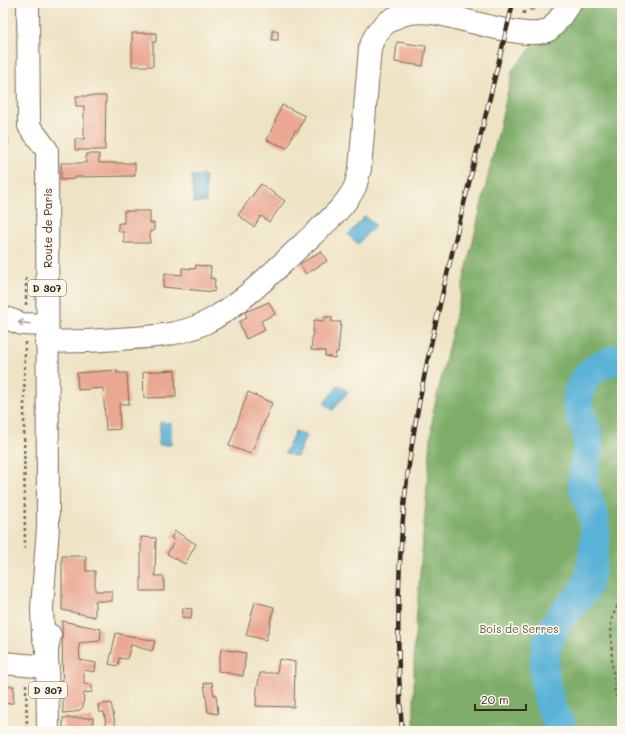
<svg xmlns="http://www.w3.org/2000/svg" width="625" height="734" font-family="Mali,sans-serif">
<style>
.forest{fill:#7dad67;stroke:#5c6c42}
.water{fill:#5ab2d7;stroke:#4a6e7a}
.lines{fill:none;stroke-linecap:round;stroke-linejoin:round}
.river{stroke:#5ab2d7;stroke-width:30}
.building{fill:#eaa892}
.minor-casing{stroke:#7a6b58;stroke-width:24}
.major-casing{stroke:#7a6b58;stroke-width:24}
.path{stroke:#7a6b58;stroke-width:2.5;stroke-dasharray:3 3;stroke-linecap:butt}
.minor{stroke:#fff;stroke-width:22}
.major{stroke:#fff;stroke-width:22}
.rail-casing{stroke:#3b2a1e;stroke-width:4.5}
.rail{stroke:#fbf7ec;stroke-width:3;stroke-dasharray:9;stroke-linecap:butt}
.oneway{stroke:#a79f9a}
.labels{text-anchor:middle;dominant-baseline:central;stroke-width:3.5;stroke-linejoin:round;paint-order:stroke}
.shield{fill:#fbf7ec;stroke:#75685c;stroke-width:1}
.shield-label{font-size:10px;font-weight:bold;fill:#3b2a1e}
.street-label{font-size:11px;fill:#3b2a1e;stroke:#fbf7ec}
.park-label{font-size:11px;fill:#585a38;stroke:#fbf7ec}
</style>
<rect width="100%" height="100%" fill="#fbf7ec"/>
<filter id="ink" filterUnits="userSpaceOnUse"><feTurbulence type="fractalNoise" baseFrequency=".025" numOctaves="2"/><feDisplacementMap in="SourceGraphic" scale="8" xChannelSelector="R" yChannelSelector="G"/><feConvolveMatrix kernelMatrix="1 2 1 2 8 2 1 2 1" color-interpolation-filters="sRGB"/></filter>
<filter id="wash" filterUnits="userSpaceOnUse"><feTurbulence type="fractalNoise" baseFrequency=".012" numOctaves="4" result="noise"/><feDisplacementMap in="SourceGraphic" scale="16" xChannelSelector="R" yChannelSelector="G"/><feGaussianBlur stdDeviation="0.9" result="paint"/><feColorMatrix in="noise" values="0 0 0 0 0 0 0 0 0 0 0 0 0 0 0 0 0 1.4 0 .05"/><feComposite in="paint" operator="in"/></filter>
<g filter="url(#wash)">
<rect width="100%" height="100%" fill="#eee3c4"/>
<path class="forest" d="M571 3H622V731H414V647L433 413 513 69Z"/>
<g class="water">
<path d="M205 175 206 202 194 203 192 176Z"/>
<path d="M365 216 375 225 358 244 348 235Z"/>
<path d="M339 385 348 392 333 410 324 403Z"/>
<path d="M160 422 171 423V445H159Z"/>
<path d="M295 431 306 436 297 457 285 453Z"/>
</g>
<g class="lines">
<path class="river" d="M563 731C560 724 555 717 552 710 550 705 549 700 548 695 541 667 543 642 560 618 568 606 581 599 587 585 590 576 594 551 595 541 596 530 595 521 592 511 589 501 584 492 583 482 582 467 590 452 588 437 585 421 573 406 580 388 587 369 605 363 622 357"/>
</g>
<g id="blocks">
<g class="building">
<rect x="530" y="6" width="4" height="4"/>
<rect x="272" y="31" width="6" height="9"/>
<path d="M132 33H156V42H153V66H132Z"/>
<path d="M397 42 426 46 423 66 395 62Z"/>
<path d="M76 96H106L105 150H75V139H84V106H76Z"/>
<path d="M282 105 305 116 298 131 295 130 287 148 267 140Z"/>
<rect x="3" y="136" width="5" height="10"/>
<path d="M86 154H99V163H135V176L75 177V179L61 180V163H86Z"/>
<path d="M261 184 285 201 269 222 261 216 254 227 238 215Z"/>
<path d="M124 211H150V223H154V231H150V243H124V232H120L118 230V224L120 223H124Z"/>
<path d="M321 251 327 261 306 274 300 264Z"/>
<path d="M196 265 211 267 210 278 215 279 214 292 163 287 165 273 182 275V268L195 269Z"/>
<path d="M269 302 275 314 261 321 265 330 246 339 239 322 247 318 245 312Z"/>
<path d="M324 317H332V322H341L338 352H336L335 358 325 356V351L311 350 314 320 323 321Z"/>
<path d="M117 370V373H127L129 404H119L120 429 106 430 103 388 78 390 77 373Z"/>
<path d="M175 370 176 397 144 398 143 372Z"/>
<path d="M248 392 272 403 251 454 229 446Z"/>
<path d="M175 531 196 544 185 564 167 554 175 540 171 538Z"/>
<path d="M141 537 156 538 155 576H164V591H141Z"/>
<path d="M62 556H86V571H95V591H112V601H95V617L62 610Z"/>
<path d="M255 602 274 607 266 640 246 635Z"/>
<path d="M183 608 192 609 191 619 182 617Z"/>
<path d="M62 621 101 629 100 641 79 643 80 660 96 663 95 672 84 670V684L92 685V692L84 693 83 707 80 710 75 712 63 713Z"/>
<path d="M116 633 155 641 152 651 131 645 127 659 119 658 118 666 109 664Z"/>
<path d="M221 649 246 653 243 676 218 671Z"/>
<path d="M279 659 295 662 294 707 256 706 257 689 260 673H277Z"/>
<path d="M3 679 5 680 4 686H14L13 703 3 704Z"/>
<path d="M212 682 214 695 216 694 218 714 208 712 204 683Z"/>
<path d="M111 703 116 728 107 729 104 712H99L98 705Z"/>
<rect x="63" y="718" width="30" height="13"/>
</g>
</g>
</g>
<g filter="url(#ink)">
<use href="#blocks" fill-opacity="0" stroke="#7a6b58" stroke-width="1"/>
<g class="lines">
<g class="minor-casing">
<g id="minor">
<path d="M3 317 22 324 47 325"/>
<path d="M46 342C71 342 95 341 119 339 149 337 178 336 205 323 241 305 275 270 304 243 322 226 344 209 355 187 357 181 358 175 360 169L370 48C379 19 404 9 433 13 458 16 528 42 549 30 557 24 564 11 570 3"/>
<path d="M3 663 48 667"/>
</g>
</g>
<g class="major-casing">
<g id="major">
<path d="M28 3 29 126 47 150 48 527 42 608 43 636 47 649"/>
<path d="M48 731 47 649 50 635"/>
</g>
</g>
<g class="path">
<path d="M524 14V8"/>
<path d="M26 305V278"/>
<path d="M25 549 24 411 25 342"/>
<path d="M622 595 611 621 612 664 615 691 622 711"/>
<path d="M26 684 27 731"/>
</g>
<use href="#minor" class="minor"/>
<use href="#major" class="major"/>
<g class="rail-casing">
<path id="rail" d="M402 731C396 647 397 562 407 479 418 392 439 308 459 224 477 150 495 76 513 3"/>
</g>
<use href="#rail" class="rail"/>
</g>
<defs><path id="oneway-shaft" d="M-6 0H5M1.5-3L5.5 0L1.5 3" fill="none" stroke-width="1.6" stroke-linecap="round" stroke-linejoin="round"/></defs>
<use class="oneway" href="#oneway-shaft" transform="translate(24 323) rotate(-173)"/>
</g>
<g class="labels">
<g class="shield">
<rect x="28" y="280" width="38" height="16" rx="3"/>
<rect x="29" y="682" width="38" height="16" rx="3"/>
</g>
<g class="shield-label">
<text x="47" y="288">D 307</text>
<text x="48" y="690">D 307</text>
</g>
<g class="street-label">
<text transform="translate(47 228) rotate(-90)">Route de Paris</text>
</g>
<g class="park-label">
<text x="519" y="628">Bois de Serres</text>
</g>
</g>
<rect width="625" height="734" fill="none" stroke="#fbf7ec" stroke-width="16"/>
<path d="M475 704v6h51v-6" fill="none" stroke="#3b2a1e" stroke-width="2"/>
<text x="481" y="704" font-size="12" fill="#3b2a1e" stroke="#fbf7ec" stroke-width="3" paint-order="stroke">20 m</text>
</svg>
